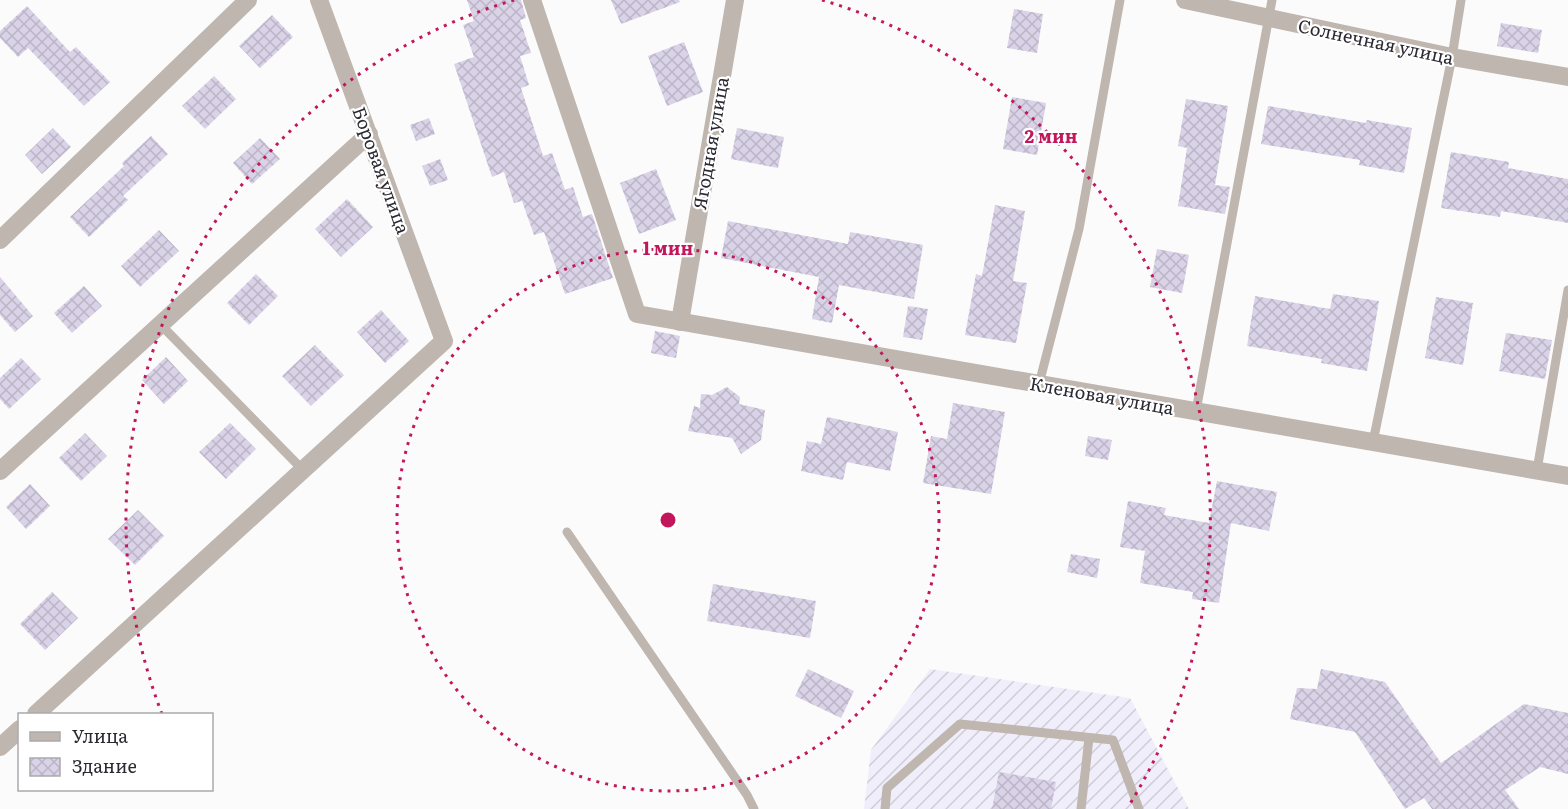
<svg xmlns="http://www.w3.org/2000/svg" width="1568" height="809" font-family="Literata,serif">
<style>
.industrial{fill:url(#industrial-furrows)}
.building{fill:url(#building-cross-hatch)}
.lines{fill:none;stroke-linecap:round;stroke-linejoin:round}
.lane{stroke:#beb6af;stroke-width:9}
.street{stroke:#beb6af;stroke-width:18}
.ring{fill:none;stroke:#c2185b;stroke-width:3;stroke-dasharray:3 6}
.labels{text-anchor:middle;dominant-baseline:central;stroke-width:4.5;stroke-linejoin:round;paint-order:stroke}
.street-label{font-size:18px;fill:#2b2a33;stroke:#fff}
.centre{fill:#c2185b;stroke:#fff;stroke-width:3}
.ring-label{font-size:18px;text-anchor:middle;font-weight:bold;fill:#c2185b;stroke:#fff;stroke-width:4.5;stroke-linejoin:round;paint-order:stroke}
</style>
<defs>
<pattern id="industrial-furrows" width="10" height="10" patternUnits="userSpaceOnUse" patternTransform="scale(1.5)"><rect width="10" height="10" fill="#f0eefa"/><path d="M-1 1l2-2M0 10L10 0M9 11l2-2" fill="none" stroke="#ceccd7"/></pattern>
<pattern id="building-cross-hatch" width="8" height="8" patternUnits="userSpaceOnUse" patternTransform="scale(1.5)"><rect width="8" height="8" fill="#dad3e8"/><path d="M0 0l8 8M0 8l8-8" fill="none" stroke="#bbb5c7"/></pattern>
</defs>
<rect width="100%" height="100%" fill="#fbfbfb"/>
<path class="industrial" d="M930 669 1130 698 1189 809H864L871 750Z"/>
<g class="building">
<path d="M467 0H521L526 18 520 20 531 53 520 56 529 85 521 88 543 156 552 153 565 190 573 187 583 217 592 214 613 278 565 294 544 232 534 235 522 201 514 203 504 172 492 177 454 64 474 57 463 25 474 21Z"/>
<path d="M611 0H679L680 2 621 24Z"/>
<path d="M27 6 70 52 76 47 110 82 84 106 28 48 18 57 0 38V31Z"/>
<path d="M1014 9 1043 14 1037 53 1007 48Z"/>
<path d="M272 15 293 37 260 68 239 46Z"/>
<path d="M1501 23 1542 30 1538 53 1497 46Z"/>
<path d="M684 42 703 92 667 106 648 56Z"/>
<path d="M214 76 236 99 205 129 182 106Z"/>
<path d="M1012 97 1046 103 1037 155 1003 149Z"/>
<path d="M1186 99 1228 106 1215 185 1230 187 1225 214 1178 206 1187 148 1178 146Z"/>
<path d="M1268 106 1366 123 1367 120 1412 128 1404 173 1359 165 1360 160 1261 144Z"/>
<path d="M429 118 435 134 416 141 410 125Z"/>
<path d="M53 128 71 147 42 174 25 155Z"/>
<path d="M737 128 784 137 778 168 731 159Z"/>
<path d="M151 136 168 154 123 196 128 200 89 237 70 217 124 166 122 163Z"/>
<path d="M260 138 280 159 252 184 233 163Z"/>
<path d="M1451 152 1509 162 1508 168 1568 179V223L1501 211 1500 217 1441 208Z"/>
<path d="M440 159 448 180 430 186 422 166Z"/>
<path d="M656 169 676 220 639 234 620 183Z"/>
<path d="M347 199 373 227 341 257 315 229Z"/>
<path d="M995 205 1025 211 1013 281 1027 283 1016 343 965 335 976 274 982 276Z"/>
<path d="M728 221 848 244 850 232 923 245 914 299 839 285 832 323 812 319 819 277 721 258Z"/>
<path d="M159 230 179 251 140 287 121 266Z"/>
<path d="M1157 249 1189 255 1182 293 1150 287Z"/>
<path d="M256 274 278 296 249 325 227 303Z"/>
<path d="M0 277 33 316 15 332 0 315Z"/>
<path d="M84 286 102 306 72 333 54 313Z"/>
<path d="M1333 294 1379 301 1367 371 1321 363 1322 359 1247 346 1255 296 1330 309Z"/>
<path d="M1436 297 1473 303 1463 365 1425 358Z"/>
<path d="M908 306 928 309 922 340 903 337Z"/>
<path d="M381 310 409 341 385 363 357 332Z"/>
<path d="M655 331 680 336 676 358 651 353Z"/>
<path d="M1506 333 1552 340 1545 379 1499 371Z"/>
<path d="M315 345 344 375 311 406 282 376Z"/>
<path d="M166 357 188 381 164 404 142 380Z"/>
<path d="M21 358 41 379 9 409 0 399V378Z"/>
<path d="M727 387 740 397 739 404 765 410 761 440 741 454 732 438 688 431 694 406 700 408 701 394 712 395Z"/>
<path d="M953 403 1005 412 991 494 923 483 931 436 947 439Z"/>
<path d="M827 417 898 432 890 471 847 462 843 480 801 471 807 441 821 444Z"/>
<path d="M230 423 256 449 226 479 199 452Z"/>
<path d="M85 433 107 456 81 481 59 458Z"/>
<path d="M1088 436 1112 440 1108 460 1085 456Z"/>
<path d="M1217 481 1277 492 1269 531 1231 523 1219 603 1192 599 1193 592 1140 583 1145 551 1120 547 1128 501 1166 508 1164 515 1209 523Z"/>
<path d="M30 484 50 506 26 529 6 507Z"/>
<path d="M138 510 164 536 135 565 108 539Z"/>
<path d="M1071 554 1100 559 1097 578 1067 572Z"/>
<path d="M713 584 816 601 810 638 707 621Z"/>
<path d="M52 592 78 618 45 650 20 624Z"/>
<path d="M808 669 854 691 841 718 795 696Z"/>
<path d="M1321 669 1385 682 1441 763 1524 704 1568 713V774L1540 767 1505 790 1519 809H1432L1424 798 1405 809 1355 732 1290 719 1297 688 1317 689Z"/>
<path d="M999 772 1056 782 1051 809H992Z"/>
</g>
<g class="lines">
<g class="lane">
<path d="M160 324 303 470"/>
<path d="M1039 384 1079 229 1120 0"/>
<path d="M1196 411 1272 0"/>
<path d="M1373 442 1452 57 1461 0"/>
<path d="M1537 470 1568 290"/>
<path d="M567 532 747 795 754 809"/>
<path d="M885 809 887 788 960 724 1113 740 1139 809"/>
<path d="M1081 809 1089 738"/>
</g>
<g class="street">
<path d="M532 0 637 314 1568 476"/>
<path d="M1185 0 1452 57 1568 77"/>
<path d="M0 240 248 0"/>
<path d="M680 322 735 0"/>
<path d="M0 471 369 134"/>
<path d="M36 714 444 341 319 0"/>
<path d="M0 747 20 729"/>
</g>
</g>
<g class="ring">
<circle cx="668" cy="520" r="271"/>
<path d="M162 714A542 542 0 0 1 514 0M822 0A542 542 0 0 1 1128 807"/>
</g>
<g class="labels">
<g class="street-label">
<text transform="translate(1376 41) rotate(12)">Солнечная улица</text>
<text transform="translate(710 143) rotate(-80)">Ягодная улица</text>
<text transform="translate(382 170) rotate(70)">Боровая улица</text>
<text transform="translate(1102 395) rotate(10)">Кленовая улица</text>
</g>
</g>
<circle cx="668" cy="520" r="9" class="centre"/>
<g class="ring-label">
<text x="1051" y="143">2 мин</text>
<text x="668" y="255">1 мин</text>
</g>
<rect x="18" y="713" width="195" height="78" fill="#ffffff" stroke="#aaaaad" stroke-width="1.5"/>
<rect x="30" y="732" width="30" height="9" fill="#beb6af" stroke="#aaaaad" stroke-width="1.5"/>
<text x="72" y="743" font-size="18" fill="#2b2a33">Улица</text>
<rect x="30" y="758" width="30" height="18" fill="url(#building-cross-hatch)" stroke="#aaaaad" stroke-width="1.5"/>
<text x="72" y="773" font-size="18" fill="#2b2a33">Здание</text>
</svg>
